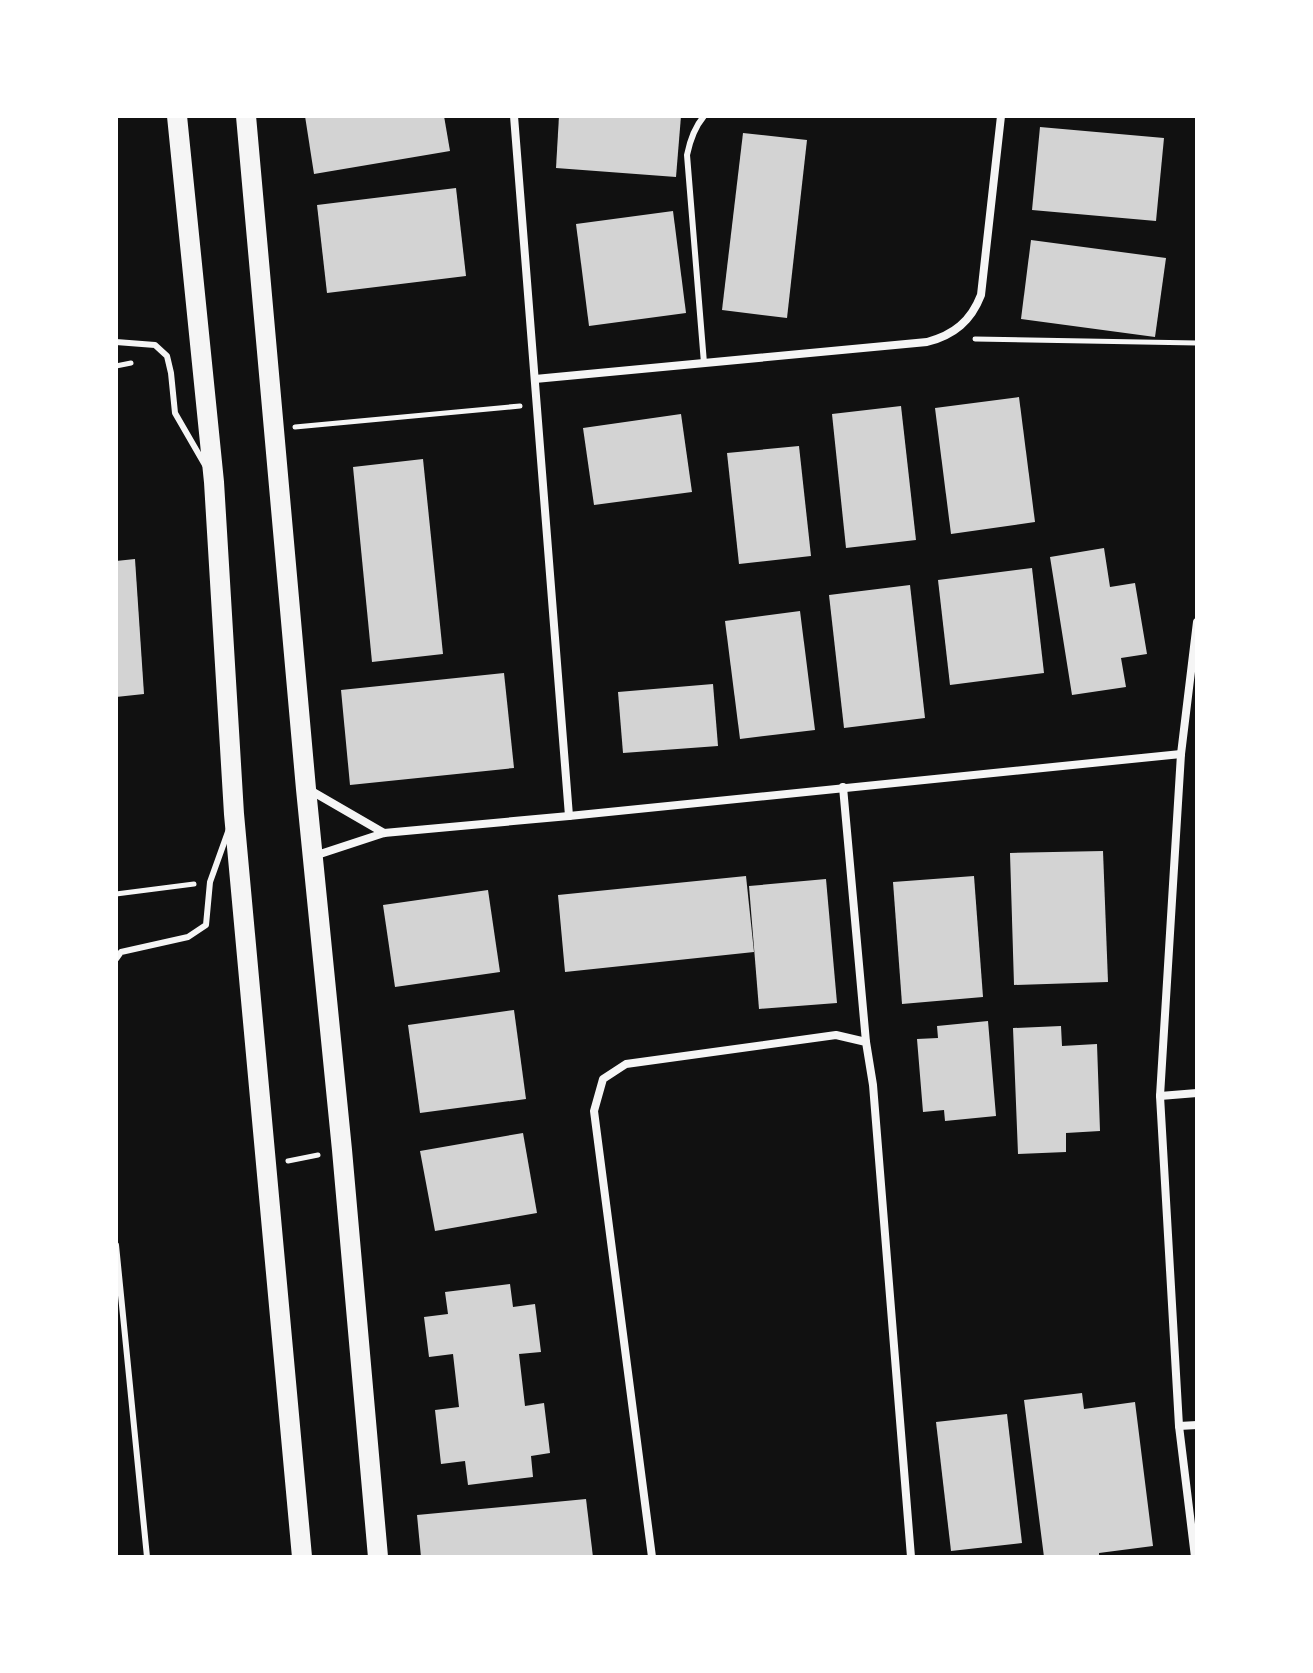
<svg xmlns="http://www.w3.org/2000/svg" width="1313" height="1673" font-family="Poppins,sans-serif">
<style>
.building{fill:#d3d3d3}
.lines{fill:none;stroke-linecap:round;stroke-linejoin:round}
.path{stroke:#f5f5f5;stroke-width:5}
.service{stroke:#f5f5f5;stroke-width:6}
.minor{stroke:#f5f5f5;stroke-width:8}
.primary{stroke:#f5f5f5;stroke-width:20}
</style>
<rect width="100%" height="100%" fill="#111"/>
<g class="building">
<path d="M305 116H444L450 151 314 174Z"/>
<path d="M559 116H681L676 177 556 168Z"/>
<path d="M1040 127 1164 138 1156 221 1032 210Z"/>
<path d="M743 133 807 140 787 318 722 310Z"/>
<path d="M456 188 466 276 327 293 317 205Z"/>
<path d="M673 211 686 313 589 326 576 224Z"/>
<path d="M1031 240 1166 258 1155 337 1021 319Z"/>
<path d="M1019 397 1035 522 951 534 935 408Z"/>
<path d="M901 406 916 540 846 548 832 414Z"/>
<path d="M681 414 692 492 594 505 583 428Z"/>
<path d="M799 446 811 556 739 564 727 453Z"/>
<path d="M423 459 443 654 372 662 353 467Z"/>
<path d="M1104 548 1110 587 1135 583 1147 654 1121 658 1126 687 1072 695 1050 557Z"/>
<path d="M135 559 144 694 116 697V561Z"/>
<path d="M1032 568 1044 673 950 685 938 580Z"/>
<path d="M910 585 925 718 844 728 829 595Z"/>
<path d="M800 611 815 730 740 739 725 621Z"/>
<path d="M504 673 514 768 350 785 341 690Z"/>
<path d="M713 684 718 746 623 753 618 692Z"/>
<path d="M1103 851 1108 982 1014 985 1010 853Z"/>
<path d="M746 876 754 952 565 972 558 895Z"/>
<path d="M974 876 983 997 902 1004 893 882Z"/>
<path d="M826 879 837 1003 759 1009 749 886Z"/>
<path d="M488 890 500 972 395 987 383 905Z"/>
<path d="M514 1010 526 1099 420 1113 408 1025Z"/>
<path d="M988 1021 996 1116 945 1121 944 1110 923 1112 917 1039 938 1038 937 1026Z"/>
<path d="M1061 1026 1062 1046 1097 1044 1100 1131 1066 1133V1152L1018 1154 1013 1028Z"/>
<path d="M523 1133 537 1213 435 1231 420 1151Z"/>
<path d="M510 1284 513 1307 535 1304 541 1352 519 1354 525 1406 544 1403 550 1453 531 1456 533 1477 468 1485 465 1461 441 1464 435 1410 459 1407 453 1354 429 1357 424 1317 448 1314 445 1292Z"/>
<path d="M1082 1393 1084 1409 1135 1402 1153 1546 1099 1553V1557H1044L1024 1400Z"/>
<path d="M1007 1414 1022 1543 951 1551 936 1422Z"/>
<path d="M586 1499 593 1557H421L417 1515Z"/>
</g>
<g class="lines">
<g class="path">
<path d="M975 339 1197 343"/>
<path d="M116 366 131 363"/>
<path d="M295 427 520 406"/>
<path d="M116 894 194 884"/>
<path d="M288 1161 318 1155"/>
</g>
<g class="service">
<path d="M704 116C694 128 690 140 687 155L704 363"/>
<path d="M116 342 155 345 167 356 171 373 175 413 205 465"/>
<path d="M116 959 121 952 188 937 206 925 210 882 229 829"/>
<path d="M116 1245 147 1557"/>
</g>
<g class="minor">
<path d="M514 116 569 816"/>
<path d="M535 379 927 342C954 335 971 321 981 295L1001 116"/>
<path d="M843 787 866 1042"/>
<path d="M308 789 384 833"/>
<path d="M314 856 384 833 569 816 1181 754"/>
<path d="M1160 1096 1197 1093"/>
<path d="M1179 1426 1197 1425"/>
<path d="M652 1557 594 1111 603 1079 626 1064 836 1035 866 1042 873 1085 911 1557"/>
<path d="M1195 1557 1179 1426 1160 1096 1181 754 1197 622"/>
</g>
<g class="primary">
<path d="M177 116 214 482 234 814 302 1557"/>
<path d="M246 116 306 789 342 1150 378 1557"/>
</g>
</g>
<rect width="1313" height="1673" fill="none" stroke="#ffffff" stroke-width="236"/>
</svg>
